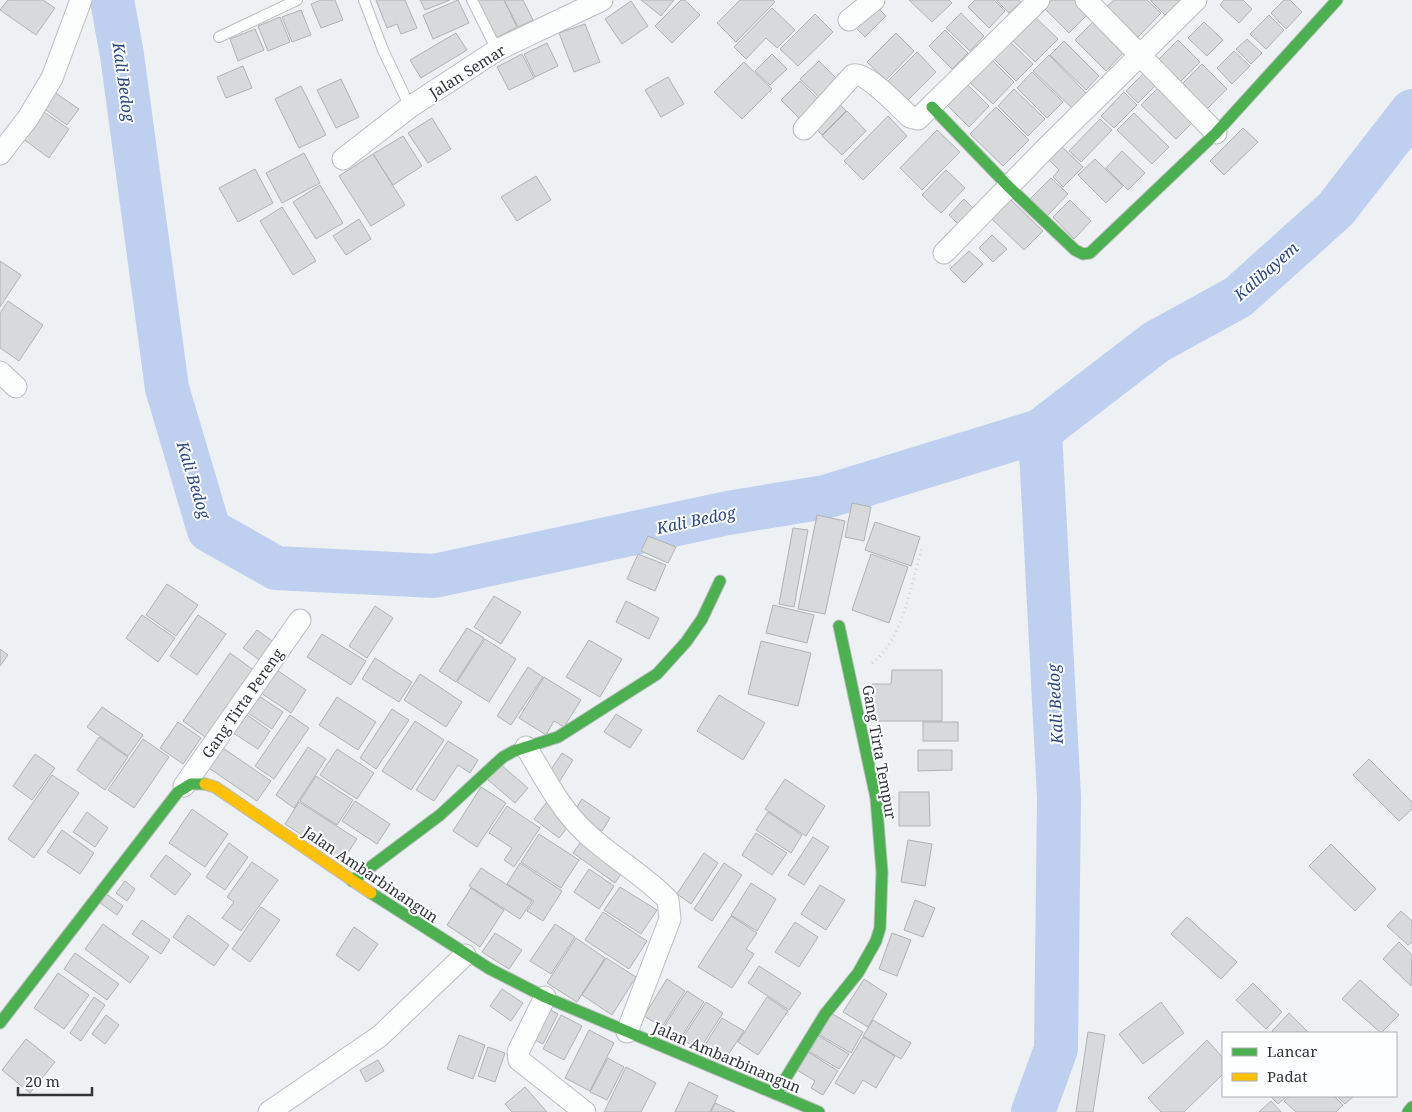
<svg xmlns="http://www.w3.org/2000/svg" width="1412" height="1112" font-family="'Noto Serif',serif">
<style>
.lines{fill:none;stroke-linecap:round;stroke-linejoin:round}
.river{stroke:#becff0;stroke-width:44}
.building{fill:#d7d9db;stroke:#afb2b4}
.lane-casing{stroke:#bbbdc0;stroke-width:12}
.street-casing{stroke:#bbbdc0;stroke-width:23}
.fast-casing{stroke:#bbbdc0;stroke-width:13}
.slow-casing{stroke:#bbbdc0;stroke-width:13}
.path{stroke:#cfd1d2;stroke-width:3;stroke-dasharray:1 4;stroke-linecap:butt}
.lane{stroke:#fcfdfd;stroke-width:10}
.street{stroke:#fcfdfd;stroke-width:21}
.fast{stroke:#4caf50;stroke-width:11}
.slow{stroke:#ffc107;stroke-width:11}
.labels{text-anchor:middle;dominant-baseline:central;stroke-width:4;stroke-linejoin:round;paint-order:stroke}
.street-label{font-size:15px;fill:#313335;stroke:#fdfeff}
.water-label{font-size:16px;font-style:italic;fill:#2c467e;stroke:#fdfeff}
</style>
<rect width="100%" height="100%" fill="#eef1f4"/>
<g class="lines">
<g class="river">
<path d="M112 0 122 55 167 388 209 530 276 568 434 576 728 513 825 497 1040 431 1059 797 1056 1049 1033 1112"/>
<path d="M1040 431 1156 342 1238 297 1336 209 1412 111"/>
</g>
</g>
<g class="building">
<path d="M8 0H43L55 8 36 35 0 10Z"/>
<path d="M321 0H335L343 20 321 28 311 4Z"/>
<path d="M376 0H405L417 28 401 34 397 24 387 28Z"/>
<path d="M420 0H450L425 10Z"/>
<path d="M458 0 469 23 433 39 423 15Z"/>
<path d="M477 0H504L517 27 496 38Z"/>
<path d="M504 0H523L533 20 518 27Z"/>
<path d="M641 0H674L661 16Z"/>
<path d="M681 0H685L700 15 672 43 655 26Z"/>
<path d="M740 0H773L775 2 736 42 717 23Z"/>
<path d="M909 0H949L952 3 932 22Z"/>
<path d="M975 0H994L1005 11 989 28 968 7Z"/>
<path d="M996 0H1019L1021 2 1009 13Z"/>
<path d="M1052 0H1074L1088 14 1069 33 1044 8Z"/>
<path d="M1114 0H1147L1161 13 1138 37 1107 6Z"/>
<path d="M1150 0H1180L1165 15Z"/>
<path d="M1224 0H1243L1252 9 1239 23 1220 5Z"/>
<path d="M1284 0H1290L1302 12 1286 29 1271 13Z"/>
<path d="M631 1 648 26 622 44 605 19Z"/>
<path d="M874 4 886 16 865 37 853 25Z"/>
<path d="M772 8 795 30 777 48 766 38 746 59 734 47Z"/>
<path d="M301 10 311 35 292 42 282 17Z"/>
<path d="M961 13 984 36 970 51 946 28Z"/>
<path d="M815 14 833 32 798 66 780 49Z"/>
<path d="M1032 14 1058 39 1035 62 1009 37Z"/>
<path d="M1269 15 1284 30 1266 49 1250 34Z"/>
<path d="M280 17 290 42 268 51 258 26Z"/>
<path d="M1093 22 1124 52 1106 71 1075 40Z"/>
<path d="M1204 22 1223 40 1207 56 1188 38Z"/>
<path d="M585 24 600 62 574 72 559 33Z"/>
<path d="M255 29 264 50 238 61 230 39Z"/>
<path d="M945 30 968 53 952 69 929 46Z"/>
<path d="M456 33 467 50 421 78 410 60Z"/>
<path d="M896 33 914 51 886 80 867 62Z"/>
<path d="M1006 38 1033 64 1016 81 990 55Z"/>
<path d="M1247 39 1262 53 1251 64 1236 49Z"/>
<path d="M1178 40 1200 62 1180 82 1158 60Z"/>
<path d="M1064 41 1099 76 1086 90 1050 55Z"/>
<path d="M547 43 558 66 535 77 524 54Z"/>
<path d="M1234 51 1250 66 1232 84 1217 68Z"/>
<path d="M917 52 936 72 906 102 887 82Z"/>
<path d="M522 54 534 78 509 90 497 67Z"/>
<path d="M772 54 787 69 770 85 755 71Z"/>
<path d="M1049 55 1086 93 1072 108 1033 71Z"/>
<path d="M988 56 1014 82 993 104 966 79Z"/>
<path d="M819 61 840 82 822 100 800 79Z"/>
<path d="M744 62 772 89 742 119 714 92Z"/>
<path d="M1202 64 1227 89 1207 109 1182 84Z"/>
<path d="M243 66 252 88 226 98 217 77Z"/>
<path d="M1147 70 1159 82 1138 103 1126 91Z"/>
<path d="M1032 72 1063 102 1047 118 1017 88Z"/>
<path d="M668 77 684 104 661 117 645 90Z"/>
<path d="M341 79 359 117 336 128 317 90Z"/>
<path d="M800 81 820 101 801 120 781 100Z"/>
<path d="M965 82 989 106 969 127 945 103Z"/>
<path d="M301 86 326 135 299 148 275 99Z"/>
<path d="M1158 88 1193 122 1176 139 1141 105Z"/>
<path d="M1014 89 1045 119 1028 136 998 106Z"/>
<path d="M54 92 79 109 67 125 43 108Z"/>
<path d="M1124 92 1137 105 1114 128 1101 116Z"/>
<path d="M835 99 846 111 822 135 810 123Z"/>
<path d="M996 107 1029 140 1003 166 970 134Z"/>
<path d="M41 110 69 129 49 158 22 138Z"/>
<path d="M847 111 866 131 842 155 822 136Z"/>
<path d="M1134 113 1169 147 1152 164 1117 130Z"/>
<path d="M888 116 907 136 863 180 844 161Z"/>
<path d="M432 118 451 149 428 163 408 133Z"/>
<path d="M1100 119 1112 130 1081 162 1069 151Z"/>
<path d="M1243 128 1258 142 1224 175 1210 161Z"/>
<path d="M937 130 960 152 922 190 900 168Z"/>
<path d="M403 136 422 166 393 185 373 154Z"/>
<path d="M1059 144 1083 167 1063 187 1053 177 1059 170 1046 157Z"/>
<path d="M1122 151 1145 173 1128 190 1106 168Z"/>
<path d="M304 153 320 183 282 203 266 173Z"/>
<path d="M373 154 405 205 371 226 339 176Z"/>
<path d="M1095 159 1123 186 1106 203 1078 175Z"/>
<path d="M255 169 273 203 238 222 219 188Z"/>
<path d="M946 170 965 188 941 213 922 195Z"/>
<path d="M536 176 551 200 517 221 501 197Z"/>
<path d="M1051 178 1068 194 1046 217 1029 200Z"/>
<path d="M320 185 343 223 316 239 293 202Z"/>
<path d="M964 199 974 209 959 225 949 215Z"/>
<path d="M1010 199 1043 231 1024 250 991 218Z"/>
<path d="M1070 200 1091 221 1074 239 1053 217Z"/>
<path d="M282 207 316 261 293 275 260 221Z"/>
<path d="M359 219 371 239 346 255 333 236Z"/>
<path d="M992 235 1007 249 993 262 979 248Z"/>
<path d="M969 251 983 264 964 283 950 269Z"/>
<path d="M0 261 21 275 0 307Z"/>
<path d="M8 301 43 325 19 361 0 348V313Z"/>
<path d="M852 503 871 507 864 541 845 537Z"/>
<path d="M817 515 845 521 825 614 798 609Z"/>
<path d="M875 522 920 537 911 566 865 550Z"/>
<path d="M793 528 808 530 794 607 779 604Z"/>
<path d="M648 536 676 547 668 563 641 551Z"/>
<path d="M638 554 666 565 655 591 627 579Z"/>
<path d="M871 554 908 567 889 623 852 610Z"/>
<path d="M167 584 198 605 176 636 146 615Z"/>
<path d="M494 596 521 612 501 644 474 627Z"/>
<path d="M626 601 659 618 649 639 616 622Z"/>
<path d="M773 605 814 615 807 643 766 633Z"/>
<path d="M375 606 393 618 367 658 349 646Z"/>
<path d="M142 615 175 638 158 662 126 638Z"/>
<path d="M198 615 226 634 197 675 170 656Z"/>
<path d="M467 628 484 638 456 682 439 671Z"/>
<path d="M257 630 275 643 262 662 243 648Z"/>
<path d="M322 634 366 661 351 685 307 657Z"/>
<path d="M485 639 516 659 489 702 457 682Z"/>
<path d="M589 640 622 659 600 697 566 677Z"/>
<path d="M761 641 811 653 798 706 748 694Z"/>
<path d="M0 649 8 655 0 666Z"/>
<path d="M230 653 255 671 208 739 183 721Z"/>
<path d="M375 658 412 682 399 702 362 679Z"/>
<path d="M528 667 543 677 511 725 497 716Z"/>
<path d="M277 670 306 690 291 713 261 693Z"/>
<path d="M892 670H942V721H873L872 684H891Z"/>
<path d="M420 674 462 702 446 727 404 700Z"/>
<path d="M544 677 581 700 564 727 554 721 546 735 519 718Z"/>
<path d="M256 694 283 712 272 729 245 711Z"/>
<path d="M719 695 765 723 743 760 697 731Z"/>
<path d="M337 697 376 722 358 750 319 725Z"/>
<path d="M102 707 143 735 128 756 87 727Z"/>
<path d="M392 709 409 720 376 769 360 758Z"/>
<path d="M243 712 270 731 258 749 230 731Z"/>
<path d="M616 714 642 730 630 748 604 732Z"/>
<path d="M290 715 309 728 274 779 255 766Z"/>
<path d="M415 721 444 740 411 790 382 771Z"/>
<path d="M178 722 201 738 183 764 160 748Z"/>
<rect x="923" y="722" width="35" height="19"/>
<path d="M99 737 128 757 105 790 77 770Z"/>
<path d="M143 739 169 757 134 808 108 790Z"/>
<path d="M448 741 478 760 470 773 458 765 434 801 416 790Z"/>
<path d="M220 746 271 781 257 801 206 766Z"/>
<path d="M308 747 326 759 294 808 276 795Z"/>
<path d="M337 749 374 773 357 799 320 775Z"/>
<path d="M918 750H952V770L918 771Z"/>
<path d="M562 753 573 760 559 782 548 774Z"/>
<path d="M35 754 55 768 32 800 13 786Z"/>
<path d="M1369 759 1412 802V809L1399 821 1353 775Z"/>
<path d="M500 764 528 788 515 803 487 779Z"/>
<path d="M52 775 79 793 34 858 8 839Z"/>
<path d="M316 776 353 800 337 825 300 801Z"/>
<path d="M785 779 825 806 806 836 765 809Z"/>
<path d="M481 787 506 803 477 847 453 831Z"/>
<path d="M899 792H929L930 826H899Z"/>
<path d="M582 799 610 818 602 831 573 813Z"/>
<path d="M355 801 390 824 377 844 342 821Z"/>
<path d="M299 802 357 839 342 861 285 824Z"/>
<path d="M546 803 571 823 559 838 534 819Z"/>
<path d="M507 806 540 828 514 867 504 860 512 848 489 833Z"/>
<path d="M192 809 228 834 205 867 169 843Z"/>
<path d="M87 812 108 828 95 847 73 832Z"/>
<path d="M768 812 802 835 791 853 756 830Z"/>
<path d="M62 830 94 853 80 874 47 852Z"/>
<path d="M756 833 787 853 772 875 742 855Z"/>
<path d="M539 834 579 860 561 888 521 862Z"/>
<path d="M585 836 627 865 615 883 573 853Z"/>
<path d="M813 837 829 847 804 885 788 875Z"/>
<path d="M908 840 932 844 925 886 901 882Z"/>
<path d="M229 843 248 857 225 890 206 877Z"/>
<path d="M1331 844 1376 889 1355 911 1309 866Z"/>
<path d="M704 853 718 863 691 904 677 894Z"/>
<path d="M166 855 191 874 175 895 150 876Z"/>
<path d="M252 862 278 880 241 931 222 918 234 902 227 897Z"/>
<path d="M520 863 562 891 543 921 527 911 534 901 507 884Z"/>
<path d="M724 863 742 875 712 921 694 909Z"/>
<path d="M481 868 532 901 520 919 469 886Z"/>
<path d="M589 869 614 886 599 909 574 892Z"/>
<path d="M125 881 135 889 127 901 116 893Z"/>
<path d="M751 883 776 899 757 931 731 915Z"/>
<path d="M820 885 845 900 826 930 801 914Z"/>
<path d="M620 887 657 910 641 934 604 910Z"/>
<path d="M471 888 504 910 480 947 447 925Z"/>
<path d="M105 893 123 906 117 915 99 902Z"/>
<path d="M915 900 935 908 923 937 904 930Z"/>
<path d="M261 907 280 920 250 962 232 949Z"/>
<path d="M1401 911 1412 921V942L1408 945 1387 926Z"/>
<path d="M603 912 647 941 629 969 585 940Z"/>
<path d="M188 915 229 945 214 966 173 937Z"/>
<path d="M731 916 757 933 746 949 754 954 732 988 698 967Z"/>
<path d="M1187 917 1237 962 1221 979 1171 934Z"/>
<path d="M142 920 170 940 161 954 132 934Z"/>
<path d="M795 922 818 937 799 967 775 952Z"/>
<path d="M103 924 149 957 130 983 85 949Z"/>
<path d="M555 924 575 937 551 974 530 961Z"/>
<path d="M354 927 378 944 359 971 336 955Z"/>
<path d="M495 933 522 950 509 969 482 952Z"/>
<path d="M892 933 911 940 897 976 879 969Z"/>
<path d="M576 938 605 958 577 1002 547 983Z"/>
<path d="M1399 942 1412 955 1411 986 1383 959Z"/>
<path d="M75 953 119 984 107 1000 64 969Z"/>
<path d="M606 958 636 977 612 1015 582 995Z"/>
<path d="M759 966 801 993 789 1010 748 983Z"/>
<path d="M58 973 89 995 64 1029 34 1008Z"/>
<path d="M667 979 685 991 662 1027 644 1016Z"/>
<path d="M864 979 887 994 868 1027 843 1012Z"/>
<path d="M1360 980 1399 1015 1381 1033 1342 999Z"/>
<path d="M1253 983 1282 1012 1266 1029 1236 1000Z"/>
<path d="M502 989 523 1003 511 1021 490 1006Z"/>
<path d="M687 991 704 1002 680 1039 663 1028Z"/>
<path d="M94 997 105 1005 81 1041 70 1033Z"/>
<path d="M767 997 788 1011 758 1055 738 1042Z"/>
<path d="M706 1002 723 1013 699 1050 682 1039Z"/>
<path d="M1161 1002 1184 1033 1143 1064 1119 1034Z"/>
<path d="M543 1006 558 1014 543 1044 527 1036Z"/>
<path d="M831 1013 863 1032 851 1053 818 1034Z"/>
<path d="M1289 1013 1309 1033H1274L1272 1031Z"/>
<path d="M106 1015 119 1025 105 1044 92 1034Z"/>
<path d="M561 1015 582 1026 564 1060 543 1049Z"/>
<path d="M722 1018 744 1031 724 1061 703 1048Z"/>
<path d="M873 1020 911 1043 901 1059 863 1036Z"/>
<path d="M589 1030 614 1043 590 1091 565 1078Z"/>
<path d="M1088 1032 1105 1035 1093 1112H1076Z"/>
<path d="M459 1035 485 1045 473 1079 447 1069Z"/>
<path d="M817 1035 849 1054 839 1069 808 1051Z"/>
<path d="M863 1037 895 1056 876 1088 863 1080 854 1094 835 1083Z"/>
<path d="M26 1039 55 1062 30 1093 2 1070Z"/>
<path d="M1207 1040 1223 1058V1074L1184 1112H1161L1148 1098Z"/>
<path d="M488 1047 505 1053 495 1082 478 1076Z"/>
<path d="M808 1052 838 1071 823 1095 811 1088 815 1081 797 1070Z"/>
<path d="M608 1058 624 1067 607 1100 590 1092Z"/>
<path d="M378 1060 384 1071 366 1082 360 1070Z"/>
<path d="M626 1067 656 1083 641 1112H604Z"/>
<path d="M689 1082 718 1096 710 1112H675Z"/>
<path d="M525 1087 547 1112H512L505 1104Z"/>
<path d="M1270 1096H1287L1278 1104Z"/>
<path d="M1290 1096H1334L1343 1105 1336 1112H1296L1284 1101Z"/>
<path d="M1337 1096H1354L1345 1104Z"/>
<path d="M1271 1101 1281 1112H1259Z"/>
<path d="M715 1103 735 1112H711Z"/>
</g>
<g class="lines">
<g class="lane-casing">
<g id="lane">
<path d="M364 0 383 50 410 107"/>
<path d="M472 0 497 50"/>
<path d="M219 37 297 0"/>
</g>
</g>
<g class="street-casing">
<g id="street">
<path d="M1086 0 1216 133"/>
<path d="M849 20 874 0"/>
<path d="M804 129 853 75C867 72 899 107 910 117L918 119 1039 0"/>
<path d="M0 154 28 118 52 78 81 0"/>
<path d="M343 159 410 107 497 50 602 0"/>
<path d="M944 253 1048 146 1196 0"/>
<path d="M0 372 16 387"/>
<path d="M526 747C544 776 560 809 585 832 611 857 643 874 668 900L670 919 627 1032"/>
<path d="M184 786 300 620"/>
<path d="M545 997 518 1052 519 1060 585 1112"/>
<path d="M269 1112 380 1036 465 955"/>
</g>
</g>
<g class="fast-casing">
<g id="fast">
<path d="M932 107 1009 187 1075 250 1083 254 1090 253 1216 133 1337 0"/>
<path d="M352 881 440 815 503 757 514 751 558 737 657 674 686 642 702 619 720 581"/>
<path d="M371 893 490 969 545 997 819 1112"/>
<path d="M0 1023 178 792 191 784H205"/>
<path d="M776 1094 825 1014 858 973 876 941 880 928 882 872 876 798 839 626"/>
<path d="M1408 1112 1412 1107"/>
</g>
</g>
<g class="slow-casing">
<path id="slow" d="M205 784 215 787 371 893"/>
</g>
<path class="path" d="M872 663C903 641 911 583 922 548"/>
<use href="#lane" class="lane"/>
<use href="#street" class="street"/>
<use href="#fast" class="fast"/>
<use href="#slow" class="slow"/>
</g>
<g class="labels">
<g class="street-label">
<text transform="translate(467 71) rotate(-32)">Jalan Semar</text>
<text transform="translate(242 703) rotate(-55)">Gang Tirta Pereng</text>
<text transform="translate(880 752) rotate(80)">Gang Tirta Tempur</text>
<text transform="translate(371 874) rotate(34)">Jalan Ambarbinangun</text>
<text transform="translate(727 1057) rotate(23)">Jalan Ambarbinangun</text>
</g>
<g class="water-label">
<text transform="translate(124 82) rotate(82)">Kali Bedog</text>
<text transform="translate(1266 271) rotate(-41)">Kalibayem</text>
<text transform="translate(194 480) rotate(73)">Kali Bedog</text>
<text transform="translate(696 520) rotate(-12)">Kali Bedog</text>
<text transform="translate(1055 704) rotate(-93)">Kali Bedog</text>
</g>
</g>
<rect x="1222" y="1032" width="175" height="65" fill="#fdfeff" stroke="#abadae"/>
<rect x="1232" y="1048" width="25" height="8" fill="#4caf50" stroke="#abadae"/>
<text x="1267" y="1057" font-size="15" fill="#313335">Lancar</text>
<rect x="1232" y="1073" width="25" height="8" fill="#ffc107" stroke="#abadae"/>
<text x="1267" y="1082" font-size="15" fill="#313335">Padat</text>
<path d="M18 1087v8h74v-8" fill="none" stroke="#313335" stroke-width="2.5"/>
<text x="25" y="1087" font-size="15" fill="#313335" stroke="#fdfeff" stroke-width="4" paint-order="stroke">20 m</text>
</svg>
